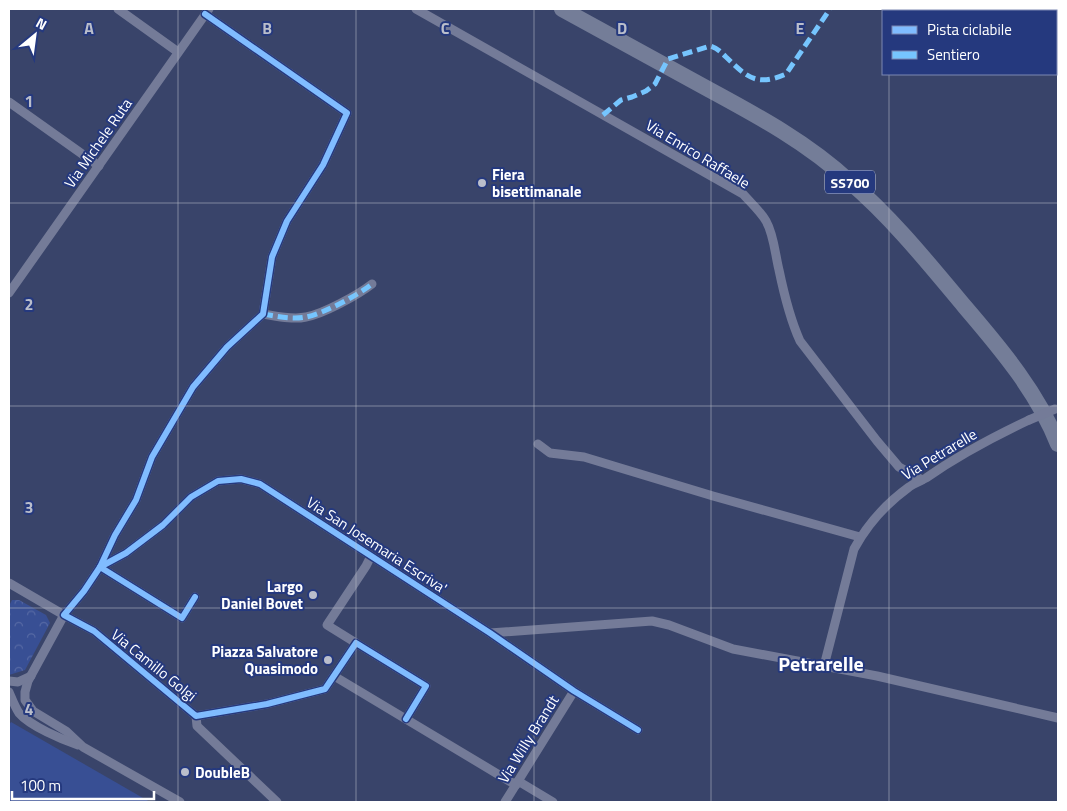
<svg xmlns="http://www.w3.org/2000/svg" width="1067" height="811" font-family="'Titillium Web',sans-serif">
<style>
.grass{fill:#384f94}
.park{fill:url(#park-crowns)}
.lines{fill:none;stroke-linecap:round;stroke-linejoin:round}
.street{stroke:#747b98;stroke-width:9}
.highway{stroke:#747d98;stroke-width:16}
.street-bridge{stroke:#747b98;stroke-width:9}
.quiet{stroke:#76c5fe;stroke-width:5;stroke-dasharray:10 5;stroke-linecap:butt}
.cycleway-casing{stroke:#25397e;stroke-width:9}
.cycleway{stroke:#80bcff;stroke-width:6}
.grid{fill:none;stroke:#babecb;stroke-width:1;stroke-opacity:0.55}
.poi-dot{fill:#babecb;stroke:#25397e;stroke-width:2}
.labels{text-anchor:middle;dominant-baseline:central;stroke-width:4;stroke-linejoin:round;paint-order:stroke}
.shield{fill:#25397e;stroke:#bec4d8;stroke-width:1}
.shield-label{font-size:14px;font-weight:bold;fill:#fff}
.street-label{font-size:15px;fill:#fff;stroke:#25397e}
.poi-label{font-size:15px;font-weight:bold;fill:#fff;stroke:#25397e;text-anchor:start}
.district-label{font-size:20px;font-weight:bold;fill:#fff;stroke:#25397e}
.grid-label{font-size:16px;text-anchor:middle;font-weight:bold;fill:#babecb;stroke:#25397e;stroke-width:4;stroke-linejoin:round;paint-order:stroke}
</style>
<defs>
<pattern id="park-crowns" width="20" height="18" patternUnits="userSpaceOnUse" patternTransform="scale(1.25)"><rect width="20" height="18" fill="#384f94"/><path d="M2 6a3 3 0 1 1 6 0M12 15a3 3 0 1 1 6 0" fill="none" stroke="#5669a4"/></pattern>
</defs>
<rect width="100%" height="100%" fill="#39446a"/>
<path class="grass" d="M11 722 150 802H9V725Z"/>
<path class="park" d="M12 600H19L46 615 50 623 25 670 9 675V606Z"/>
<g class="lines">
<g class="street">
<path d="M118 9 178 52"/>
<path d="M416 9 743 194C751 203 760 211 766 221 774 235 775 254 779 270 784 294 790 319 800 341L877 441 899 467 922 480"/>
<path d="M9 102 99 166"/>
<path d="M9 293 209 9"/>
<path d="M263 314C276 316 292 320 306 317 323 314 358 295 372 284"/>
<path d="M538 444 550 453 584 457 713 496 860 537"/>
<path d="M9 583 64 615 28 681 25 692V700L33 711 66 731 83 747 180 802"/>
<path d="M195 597 182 618 100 567 115 535 136 500 152 457 193 387 227 347 263 314 272 257 287 221 323 165 347 113 205 14"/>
<path d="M490 633 652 621 669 625 733 649 877 676 1058 718"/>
<path d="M356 643 327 625 366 566 371 556"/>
<path d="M824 666 854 549C867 525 887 503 909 487 914 483 921 481 926 478 959 455 993 437 1029 420"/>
<path d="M334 676 516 785"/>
<path d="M9 681 18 682 31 676"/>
<path d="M9 692C12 699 15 707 19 713 30 726 63 740 78 745"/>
<path d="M196 716 197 726 277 802"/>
<path d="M406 719 426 686 356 643 325 689 267 704 196 716 94 631 64 615 84 591 100 567 126 553 163 525 191 497 218 481 241 479 260 484 490 633 574 691 638 730"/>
<path d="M518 781 553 802"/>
<path d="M505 802 574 691"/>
</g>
<path class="highway" d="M562 9C611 36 659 62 708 89 758 116 808 143 850 182 893 219 929 264 965 307 1001 349 1038 393 1058 444"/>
<path class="street-bridge" d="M1029 420 1055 409"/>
<g class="quiet">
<path d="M603 115 621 100 632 97 646 91 655 84 668 59 710 46C717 48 721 52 726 57 747 77 756 87 786 74L830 9"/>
<path d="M263 314C276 316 292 320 306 317 323 314 358 295 372 284"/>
</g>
<g class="cycleway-casing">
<g id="cycleway">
<path d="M195 597 182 618 100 567 115 535 136 500 152 457 193 387 227 347 263 314 272 257 287 221 323 165 347 113 205 14"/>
<path d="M406 719 426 686 356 643 325 689 267 704 196 716 94 631 64 615 84 591 100 567 126 553 163 525 191 497 218 481 241 479 260 484 490 633 574 691 638 730"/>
</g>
</g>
<use href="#cycleway" class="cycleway"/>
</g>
<path class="grid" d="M178 9V802M356 9V802M534 9V802M711 9V802M889 9V11M889 74V802M9 203H1058M9 406H1058M9 608H1058"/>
<g class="poi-dot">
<circle cx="482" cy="183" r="5"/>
<circle cx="313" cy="595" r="5"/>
<circle cx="328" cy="660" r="5"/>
<circle cx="185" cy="772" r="5"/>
</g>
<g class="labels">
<rect class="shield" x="825" y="170.5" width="50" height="23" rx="4"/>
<g class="shield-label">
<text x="850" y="182">SS700</text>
</g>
<g class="street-label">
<text transform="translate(98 143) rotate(-55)">Via Michele Ruta</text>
<text transform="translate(698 154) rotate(31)">Via Enrico Raffaele</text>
<text transform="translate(939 454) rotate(-31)">Via Petrarelle</text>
<text transform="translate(377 545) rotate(33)">Via San Josemaria Escriva'</text>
<text transform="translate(154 665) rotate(39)">Via Camillo Golgi</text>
<text transform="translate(528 739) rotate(-58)">Via Willy Brandt</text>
</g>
<g class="poi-label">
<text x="492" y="174">Fiera<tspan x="492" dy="17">bisettimanale</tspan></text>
<text x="303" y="586" text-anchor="end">Largo<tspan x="303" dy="17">Daniel Bovet</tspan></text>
<text x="318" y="651" text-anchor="end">Piazza Salvatore<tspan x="318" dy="17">Quasimodo</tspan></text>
<text x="195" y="772">DoubleB</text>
</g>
<g class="district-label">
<text x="821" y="663">Petrarelle</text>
</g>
</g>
<g class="grid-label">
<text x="89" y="34">A</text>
<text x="267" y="34">B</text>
<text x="445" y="34">C</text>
<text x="622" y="34">D</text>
<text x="800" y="34">E</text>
<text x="29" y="107">1</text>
<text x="29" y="310">2</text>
<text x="29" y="513">3</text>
<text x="29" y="715">4</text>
</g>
<rect width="1067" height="811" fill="none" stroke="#ffffff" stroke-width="20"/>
<rect x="882" y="10" width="175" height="65" fill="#25397e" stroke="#7c88b2"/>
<rect x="892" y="26" width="25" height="8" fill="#80bcff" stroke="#7c88b2"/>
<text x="927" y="35" font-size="15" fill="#ffffff">Pista ciclabile</text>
<rect x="892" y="51" width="25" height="8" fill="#76c5fe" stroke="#7c88b2"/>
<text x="927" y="60" font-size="15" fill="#ffffff">Sentiero</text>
<g transform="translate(35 35) rotate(29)" stroke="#25397e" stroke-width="4" paint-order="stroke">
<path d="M0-4L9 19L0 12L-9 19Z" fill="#ffffff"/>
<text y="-8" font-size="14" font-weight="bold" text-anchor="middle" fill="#ffffff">N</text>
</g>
<path d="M12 791v8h142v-8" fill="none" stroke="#ffffff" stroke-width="2.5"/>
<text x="20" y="791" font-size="15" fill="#ffffff" stroke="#25397e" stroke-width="4" paint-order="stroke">100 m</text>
</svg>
